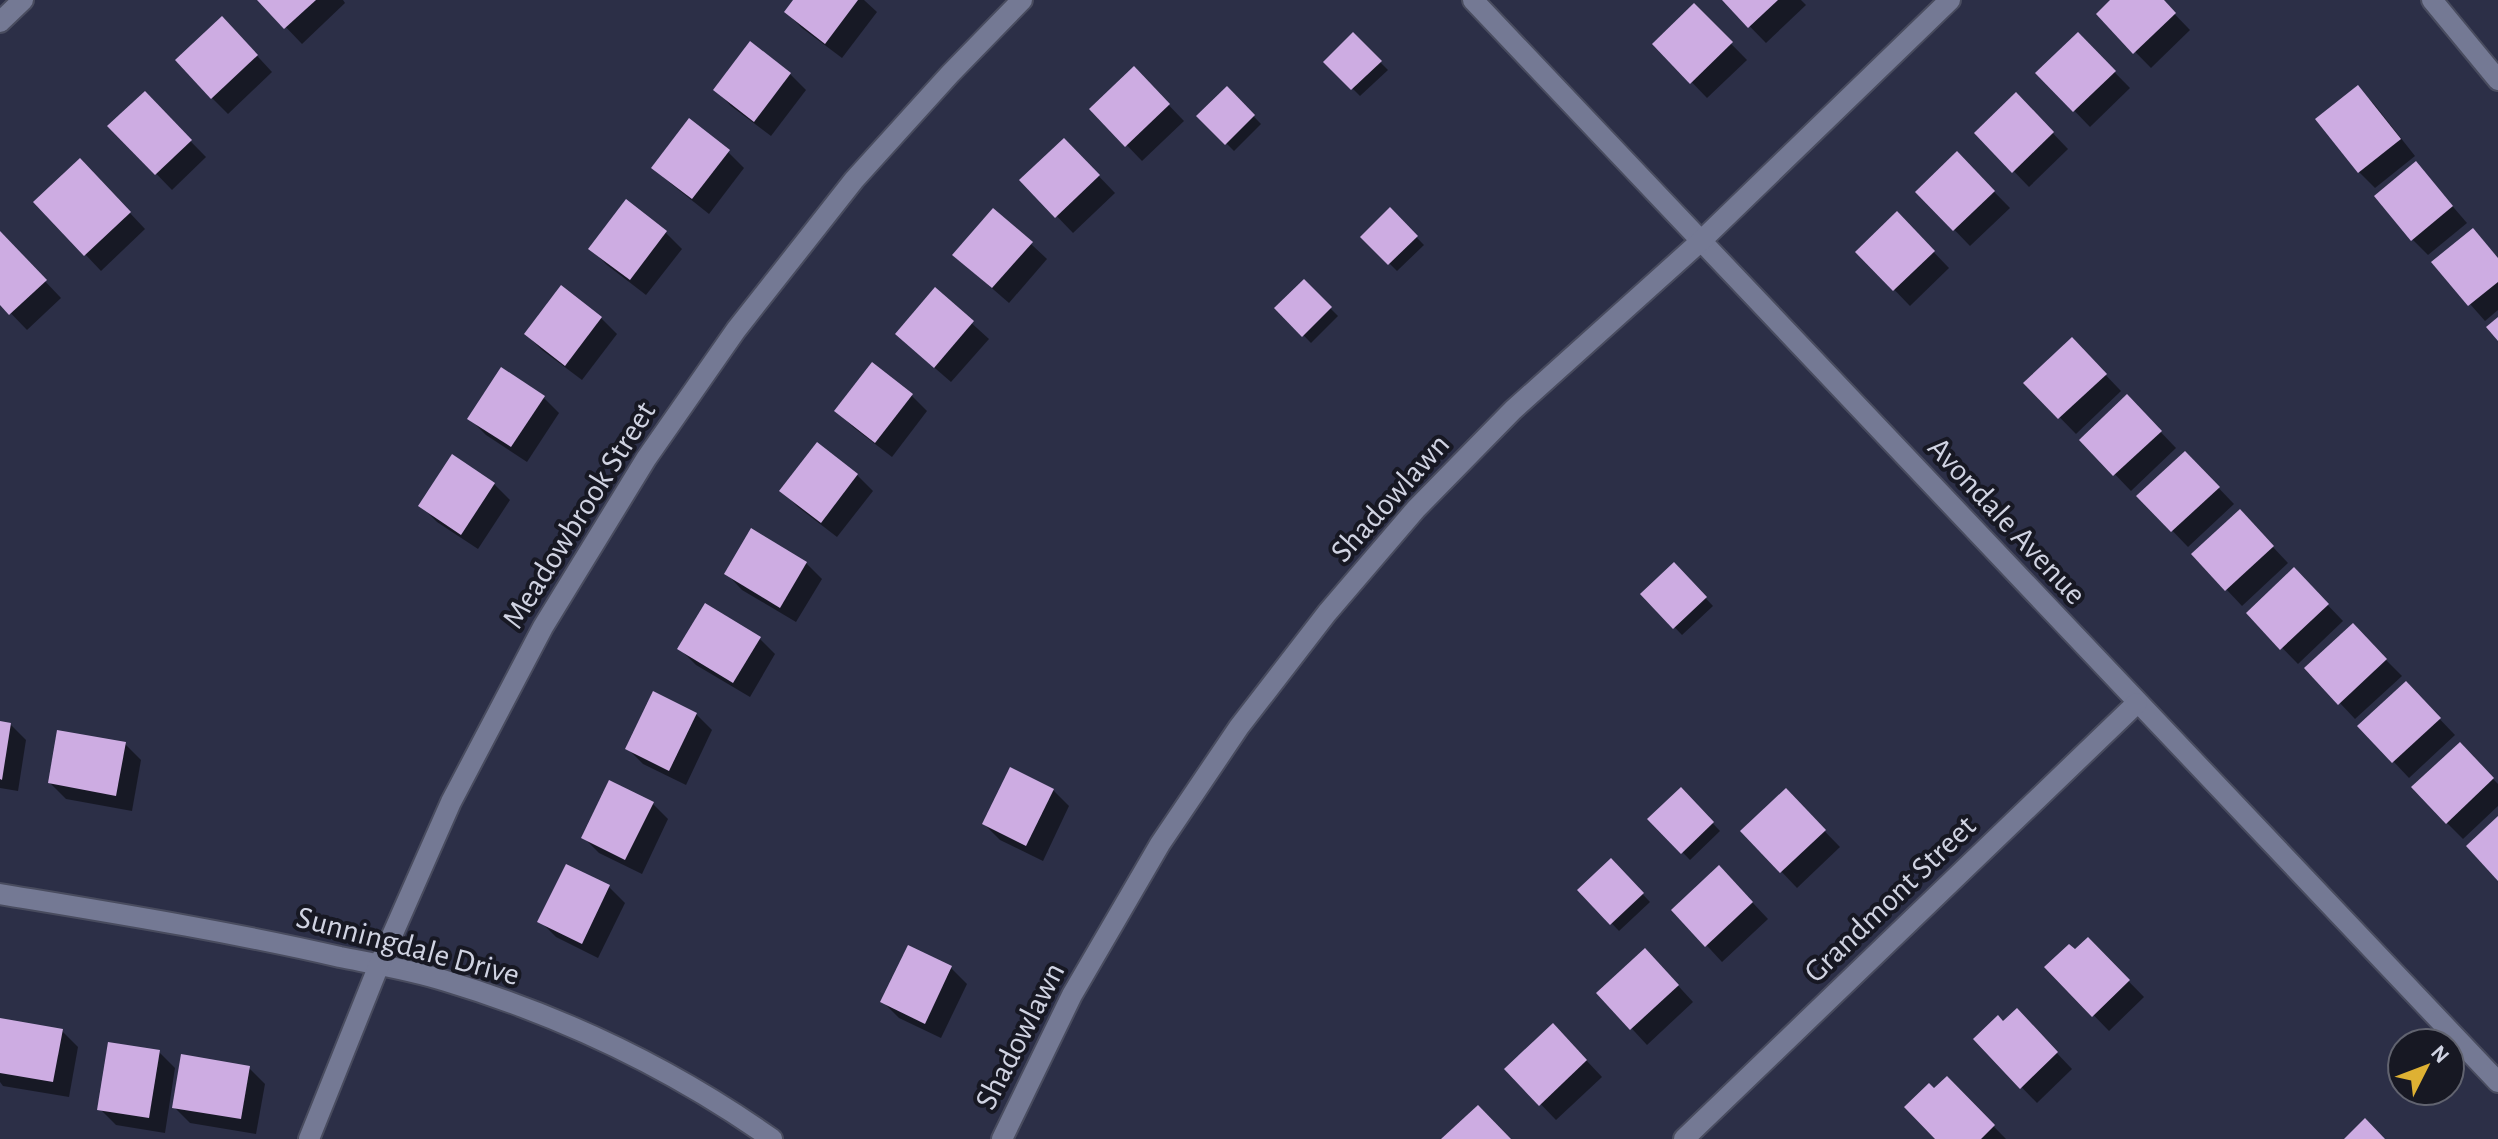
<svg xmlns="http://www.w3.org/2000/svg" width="2498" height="1139" font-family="'Alegreya Sans',sans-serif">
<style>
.shadow{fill:#0007}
.building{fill:#cdace2}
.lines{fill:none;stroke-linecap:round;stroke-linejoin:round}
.minor-casing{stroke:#494c5f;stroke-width:24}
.minor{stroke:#747994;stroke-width:20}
.labels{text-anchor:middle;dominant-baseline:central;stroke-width:8;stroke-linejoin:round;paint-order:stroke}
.street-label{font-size:32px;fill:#d0d3e2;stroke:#171823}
</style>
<rect width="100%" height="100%" fill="#2c2f47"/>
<g class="shadow">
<path d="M260 0H343L345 3 302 44Z"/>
<path d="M796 0H864L877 12 842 58 802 28 786 12Z"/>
<path d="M1724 0H1801L1806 5 1766 43Z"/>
<path d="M2113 0H2161L2190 30 2151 68 2098 14Z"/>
<path d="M1694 6 1747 60 1707 98 1655 44Z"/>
<path d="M238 35 272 72 228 114 212 98Z"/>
<path d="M1353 35 1388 70 1360 96 1326 62Z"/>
<path d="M2078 35 2130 88 2090 127 2038 73Z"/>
<path d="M1134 69 1184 121 1142 161 1092 109Z"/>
<path d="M790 74 806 90 771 136 731 106 716 90Z"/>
<path d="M2358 88 2374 104 2415 156 2375 188 2359 172Z"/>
<path d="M1227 89 1261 124 1234 151 1199 116Z"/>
<path d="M144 94 206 157 172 190 110 126Z"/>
<path d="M2016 95 2068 149 2029 187 1977 133Z"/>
<path d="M1064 140 1115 193 1073 233 1022 180Z"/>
<path d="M728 152 744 168 709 214 670 183 654 167Z"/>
<path d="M1957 154 2010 208 1970 246 1918 192Z"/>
<path d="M2416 164 2467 223 2428 255 2412 239Z"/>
<path d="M96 177 145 229 101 271 36 202Z"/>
<path d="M627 202 666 233 682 249 646 295 607 265 591 249Z"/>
<path d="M1390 210 1424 245 1397 271 1363 237Z"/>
<path d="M1897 214 1949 268 1910 306 1858 252Z"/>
<path d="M2473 230 2498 258V310L2485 321 2434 263Z"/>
<path d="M0 234 61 298 27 330 0 302Z"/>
<path d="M1031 244 1047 259 1009 303 971 270Z"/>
<path d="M1304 282 1338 316 1311 343 1277 308Z"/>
<path d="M935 290 989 339 951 382 913 349Z"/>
<path d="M601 318 617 334 582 380 542 350 526 334Z"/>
<path d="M2072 340 2121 391 2076 434 2026 383Z"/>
<path d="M911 395 927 411 892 457 853 427 837 411Z"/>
<path d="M543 397 559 413 527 462 486 435 470 419Z"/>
<path d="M2127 397 2176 448 2131 491 2082 440Z"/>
<path d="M2185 453 2234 504 2188 547 2139 496Z"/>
<path d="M452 457 494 484 510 500 478 549 437 522 421 506Z"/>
<path d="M857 475 873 491 837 537 798 507 782 491Z"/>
<path d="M2255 528 2288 563 2242 606 2194 555Z"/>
<path d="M806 563 822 579 796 622 742 590 727 574Z"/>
<path d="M1674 565 1713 606 1682 635 1643 594Z"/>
<path d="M2294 570 2343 621 2298 664 2248 613Z"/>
<path d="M2352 626 2402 676 2355 719 2307 668Z"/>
<path d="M759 638 775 654 750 697 696 665 680 649Z"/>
<path d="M2406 684 2455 735 2409 778 2360 726Z"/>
<path d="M696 714 712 730 686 785 643 764 627 748Z"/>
<path d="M0 723 10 724 26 740 18 791 0 788Z"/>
<path d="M125 744 141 760 132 811 66 799 50 783Z"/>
<path d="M2460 745 2498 784V806L2463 839 2447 823Z"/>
<path d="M1053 790 1069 806 1043 861 1000 840 984 824Z"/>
<path d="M1681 790 1720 831 1690 860 1650 819Z"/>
<path d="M652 803 668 819 642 874 599 853 583 837Z"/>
<path d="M1801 807 1840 847 1797 888 1743 831Z"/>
<path d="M1611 861 1650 902 1619 931 1580 890Z"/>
<path d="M1735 884 1768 919 1722 962 1674 910Z"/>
<path d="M609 887 625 903 598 958 556 937 540 921Z"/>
<path d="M2088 940 2144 997 2109 1031 2047 967 2075 952Z"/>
<path d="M1660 966 1693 1002 1647 1045 1599 993Z"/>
<path d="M951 968 967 984 941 1038 899 1018 883 1002Z"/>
<path d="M0 1020 62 1031 78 1047 69 1097 3 1086 0 1082Z"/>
<path d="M2004 1024 2032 1027 2072 1069 2037 1103 1975 1039Z"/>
<path d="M1569 1042 1602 1077 1556 1120 1507 1069Z"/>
<path d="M159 1052 175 1068 165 1133 116 1125 100 1109Z"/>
<path d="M249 1068 265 1084 256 1134 190 1123 174 1107Z"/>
<path d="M1947 1079 2006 1139H1938L1934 1091Z"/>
</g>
<g class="building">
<path d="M257 0H316L284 29Z"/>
<path d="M793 0H858L825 44 784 12Z"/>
<path d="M1722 0H1778L1748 28Z"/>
<path d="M2110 0H2164L2176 13 2133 54 2096 14Z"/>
<path d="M1694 3 1733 42 1690 84 1652 44Z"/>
<path d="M222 16 258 55 211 99 175 60Z"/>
<path d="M1353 32 1382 61 1351 90 1323 62Z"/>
<path d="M2078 32 2116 71 2073 112 2035 73Z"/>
<path d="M750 41 791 73 754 122 713 90Z"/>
<path d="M1134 66 1170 104 1125 147 1089 109Z"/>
<path d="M2358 85 2401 139 2358 173 2315 119Z"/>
<path d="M1227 86 1255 115 1225 145 1196 116Z"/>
<path d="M145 91 192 140 155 175 107 126Z"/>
<path d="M2016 92 2054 132 2012 173 1974 133Z"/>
<path d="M689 118 730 150 692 199 651 168Z"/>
<path d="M1064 138 1100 175 1055 218 1019 180Z"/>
<path d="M1957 151 1995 191 1953 231 1915 192Z"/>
<path d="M80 158 131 212 84 256 33 202Z"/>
<path d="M2416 161 2453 206 2411 241 2374 196Z"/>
<path d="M626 199 667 231 630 280 588 249Z"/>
<path d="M1390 207 1418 236 1388 265 1360 237Z"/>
<path d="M993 208 1033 242 992 288 952 255Z"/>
<path d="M1897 211 1935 251 1893 291 1855 252Z"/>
<path d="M2473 228 2498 258V282L2468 306 2431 262Z"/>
<path d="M0 231 47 280 9 315 0 305Z"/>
<path d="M1304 279 1332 307 1302 337 1274 308Z"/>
<path d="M561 285 602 317 565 366 524 334Z"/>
<path d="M935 287 974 321 934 368 895 334Z"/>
<path d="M2498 317V341L2486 327Z"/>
<path d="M2072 337 2107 374 2058 419 2023 383Z"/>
<path d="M872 362 913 394 875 443 834 411Z"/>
<path d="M501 367 545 396 511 447 467 419Z"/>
<path d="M2127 394 2162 431 2113 476 2079 440Z"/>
<path d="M817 442 858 474 821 523 779 491Z"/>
<path d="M2185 451 2220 487 2171 532 2136 496Z"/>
<path d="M452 454 495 483 461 535 418 506Z"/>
<path d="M2240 509 2274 546 2225 591 2191 554Z"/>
<path d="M751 528 807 562 780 608 724 574Z"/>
<path d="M1674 562 1707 597 1673 629 1640 594Z"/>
<path d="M2294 567 2329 604 2280 650 2246 613Z"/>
<path d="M705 603 761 637 733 683 677 649Z"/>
<path d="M2353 623 2387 659 2338 705 2304 668Z"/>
<path d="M2406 681 2441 718 2392 763 2357 726Z"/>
<path d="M653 691 697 713 669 771 625 749Z"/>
<path d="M0 721 11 723 2 780 0 779Z"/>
<path d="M57 730 126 742 116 796 48 783Z"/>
<path d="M2460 742 2494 778 2446 824 2411 787Z"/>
<path d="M1010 767 1054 789 1026 846 982 824Z"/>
<path d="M609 780 654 802 625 860 581 838Z"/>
<path d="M1681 787 1714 822 1681 854 1647 819Z"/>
<path d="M1786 788 1826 830 1780 873 1740 831Z"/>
<path d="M2498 816V881L2466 846Z"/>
<path d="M1611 858 1644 893 1610 925 1577 890Z"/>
<path d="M566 864 610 885 582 944 537 922Z"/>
<path d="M1719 865 1753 902 1705 947 1671 910Z"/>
<path d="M2088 937 2130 980 2092 1017 2044 967 2069 944 2075 949Z"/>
<path d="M908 945 952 966 925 1024 880 1002Z"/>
<path d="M1645 948 1679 985 1630 1030 1596 993Z"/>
<path d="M2017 1008 2058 1052 2020 1089 1973 1039 1998 1015 2003 1021Z"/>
<path d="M0 1018 63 1029 53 1082 0 1073Z"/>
<path d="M1553 1023 1587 1060 1539 1106 1504 1069Z"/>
<path d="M108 1042 160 1050 149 1118 97 1110Z"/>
<path d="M181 1054 250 1066 241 1119 172 1108Z"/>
<path d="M1947 1076 1995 1125 1981 1139H1935L1904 1107 1929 1083 1934 1088Z"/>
<path d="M1478 1105 1511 1139H1441Z"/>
<path d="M2365 1118 2385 1139H2344Z"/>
</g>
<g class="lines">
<g class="minor-casing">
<g id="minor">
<path d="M1473 0 2498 1082"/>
<path d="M2432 0 2498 80"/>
<path d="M0 22 23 0"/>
<path d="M0 894C114 913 227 931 340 957 375 964 412 970 446 981 562 1016 673 1069 772 1139"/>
<path d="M309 1139 379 965 451 802 543 627 646 459 736 330 854 180 950 74 1022 0"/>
<path d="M1002 1139 1072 995 1160 844 1239 727 1327 613 1416 509 1513 410 1702 240 1950 0"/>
<path d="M1684 1139 2137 703"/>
</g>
</g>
<use href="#minor" class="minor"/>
</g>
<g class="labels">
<g class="street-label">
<text transform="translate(1390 498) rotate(-48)">Shadowlawn</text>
<text transform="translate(579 515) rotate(-58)">Meadowbrook Street</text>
<text transform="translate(2007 521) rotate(47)">Avondale Avenue</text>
<text transform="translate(1890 899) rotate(-44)">Grandmont Street</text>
<text transform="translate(408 946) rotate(15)">Sunningdale Drive</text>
<text transform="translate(1020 1036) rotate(-63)">Shadowlawn</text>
</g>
</g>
<g transform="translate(2426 1067) rotate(48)"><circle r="38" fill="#171823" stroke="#61636f" stroke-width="2"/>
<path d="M0-6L14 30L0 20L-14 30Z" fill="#deb133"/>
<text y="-12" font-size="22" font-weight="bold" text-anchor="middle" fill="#d0d3e2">N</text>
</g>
</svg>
